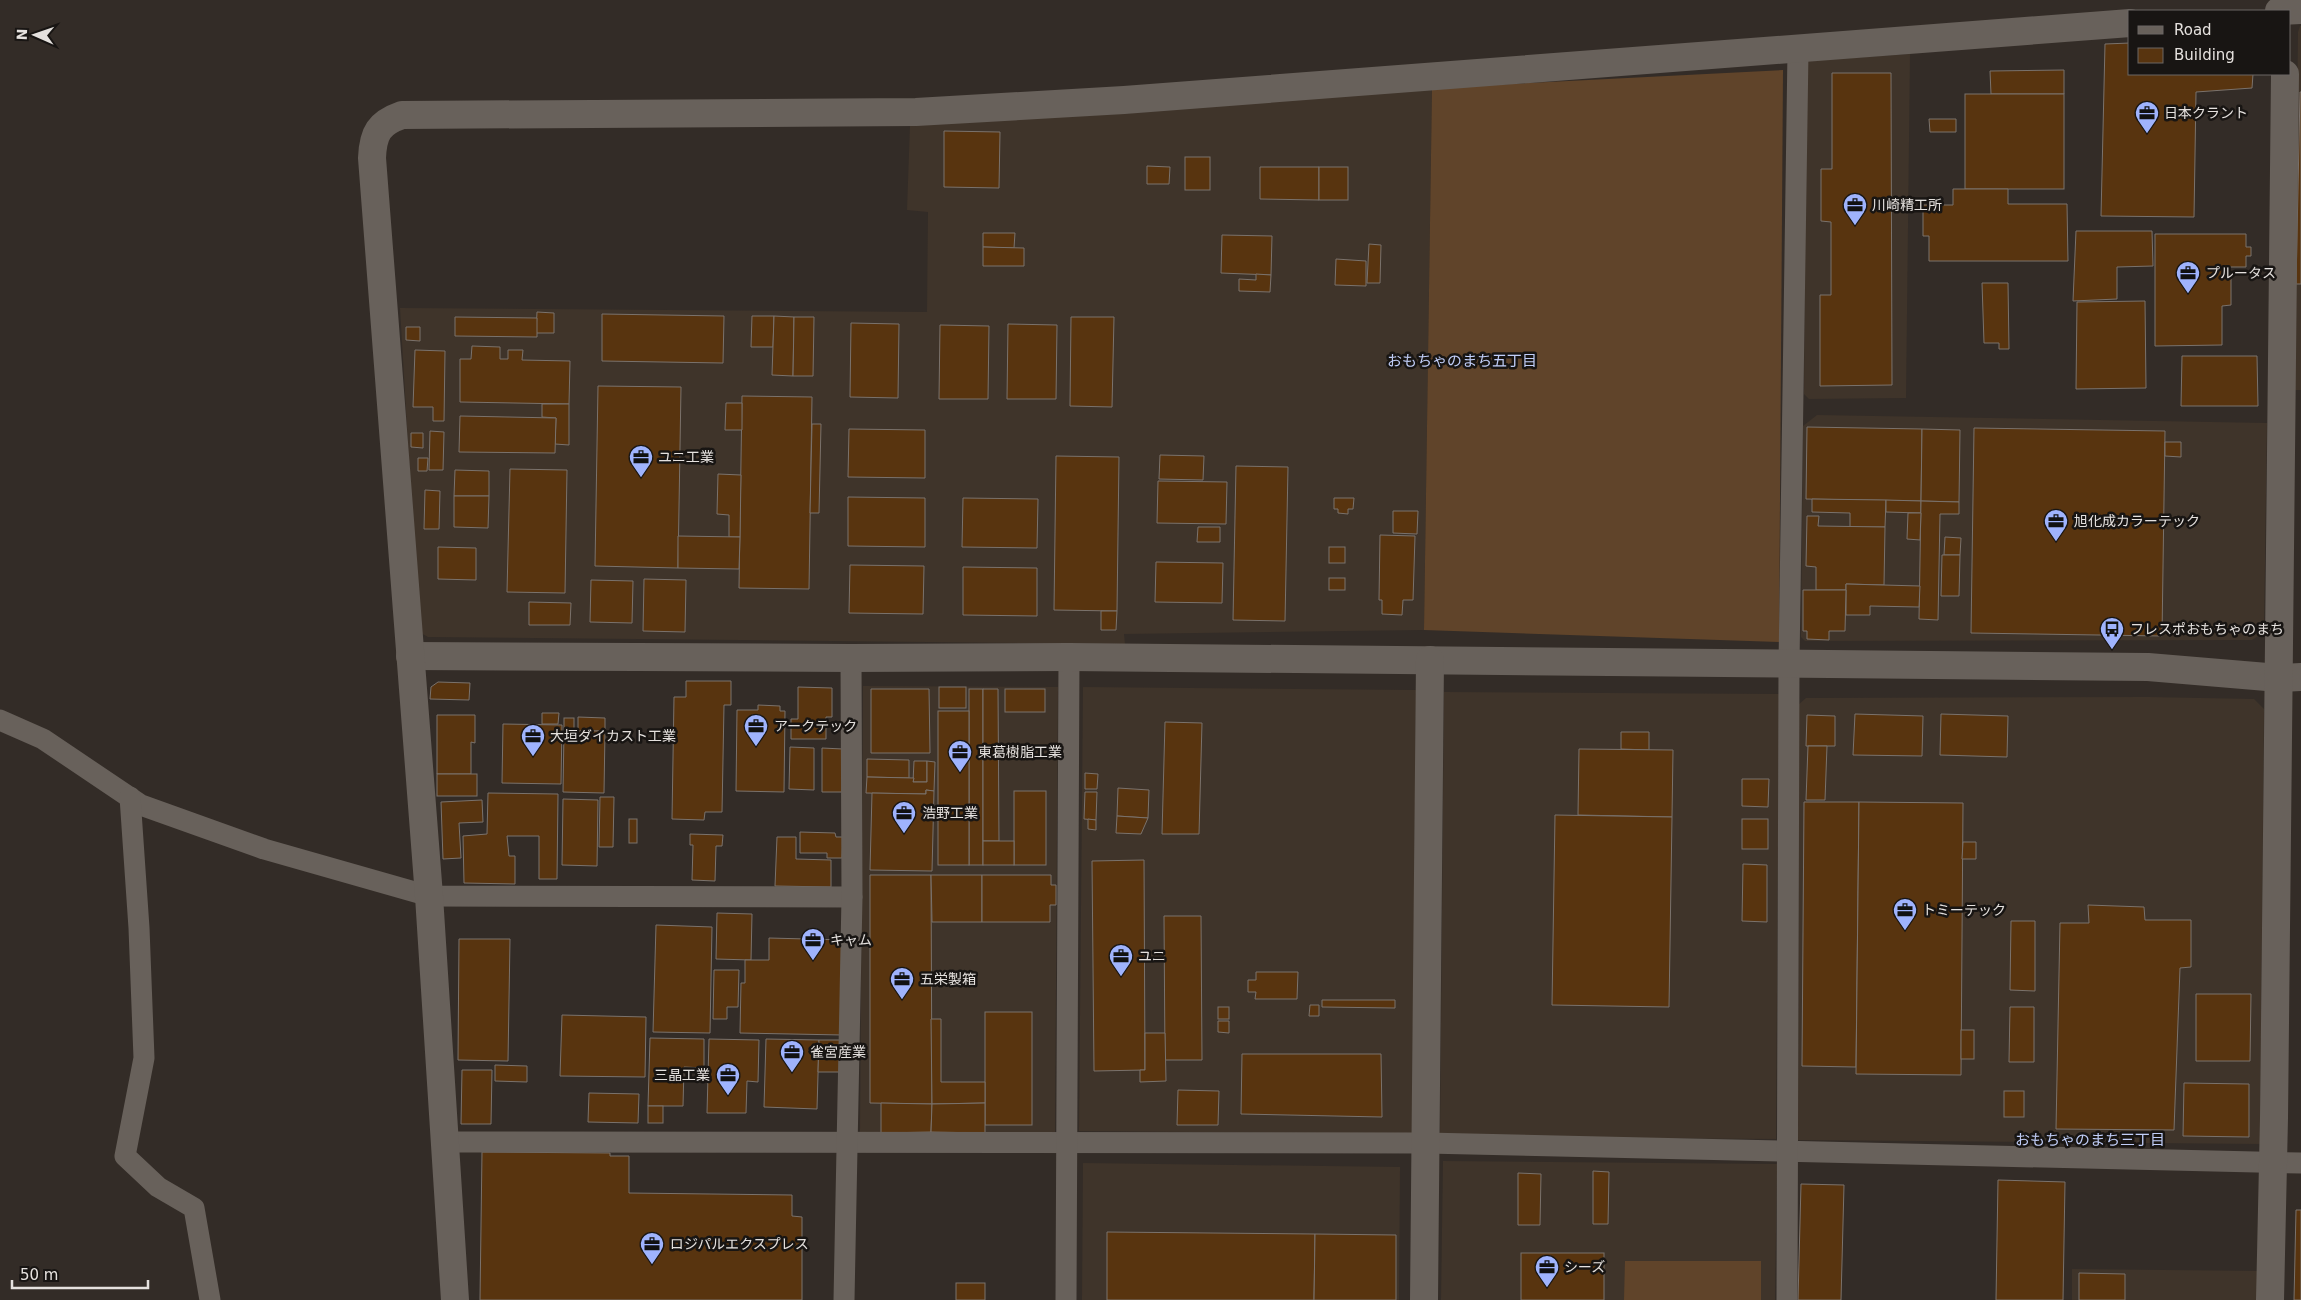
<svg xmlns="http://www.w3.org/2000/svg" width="2301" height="1300" font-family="'DejaVu Sans','Noto Sans JP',sans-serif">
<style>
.built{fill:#3f342a}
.grass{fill:#60442a}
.building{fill:#58340f;stroke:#7a726c}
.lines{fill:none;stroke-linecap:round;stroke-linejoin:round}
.street{stroke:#68615b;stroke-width:21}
.secondary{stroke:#68615b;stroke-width:28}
.labels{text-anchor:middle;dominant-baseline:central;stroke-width:5;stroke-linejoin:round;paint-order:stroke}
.poi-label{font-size:14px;fill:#e5e1de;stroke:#181513;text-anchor:start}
.neighbourhood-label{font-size:15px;fill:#c1cef8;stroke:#181513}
</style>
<rect width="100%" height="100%" fill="#332c27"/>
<g class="built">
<path d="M2300 26H2301V390H2294L2298 32Z"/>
<path d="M1910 54 1906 398 1809 399 1804 394 1806 61Z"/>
<path d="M1432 88 1424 630 1124 634 1125 644 428 637 419 632 400 308 927 312 928 212 907 210 910 125 1133 113 1370 91Z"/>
<path d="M1817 415 2267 423 2264 632 2252 640 1805 641 1801 637 1803 426Z"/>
<path d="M863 686 1058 687 1055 1135 860 1134Z"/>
<path d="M1083 687 1416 690 1412 1134 1079 1131Z"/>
<path d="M1444 692 1779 694 1776 1139 1440 1137Z"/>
<path d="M2148 697 2254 699 2264 709 2260 1144 1798 1140 1799 704 1806 698Z"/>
<path d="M1443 1161 1777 1164 1775 1300H1441Z"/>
<path d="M1083 1163 1400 1167 1399 1300H1082Z"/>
<path d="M2072 1269 2260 1271V1300H2072Z"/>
</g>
<g class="grass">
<path d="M1783 70 1779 642 1424 630 1432 88Z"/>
<path d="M1625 1261H1761V1300H1624Z"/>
</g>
<g class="building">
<path d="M2130 43V74H2253L2252 88 2196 92 2194 217 2101 216 2105 44Z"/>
<path d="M2064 70V94H1991L1990 71Z"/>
<path d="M1832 73H1891L1892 385 1820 386V295H1831V222L1821 221V169H1832Z"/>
<path d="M2300 92H2301V284H2296Z"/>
<rect x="1965" y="94" width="99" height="95"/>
<path d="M1929 119H1956V132H1930Z"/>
<path d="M944 131 1000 132 999 188 944 187Z"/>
<rect x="1185" y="157" width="25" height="33"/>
<path d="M1147 166 1170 167 1169 184H1147Z"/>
<path d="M1260 167H1319V200L1260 199Z"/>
<rect x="1319" y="167" width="29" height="33"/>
<path d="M1953 189H2008V204H2067L2068 261H1929V236H1923V205H1953Z"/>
<path d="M2076 231H2152L2153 266 2117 267V299L2073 301Z"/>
<path d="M983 233H1015L1014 248 983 247Z"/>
<path d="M2155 234H2246V247H2251V256H2246V267H2223V276L2231 275V305L2222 306V345L2155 346Z"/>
<path d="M1222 235 1272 236 1271 275 1221 273Z"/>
<path d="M1369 244 1381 245 1380 283H1367Z"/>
<path d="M983 247 1024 248V266H983Z"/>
<path d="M1336 259 1366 261V286L1335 285Z"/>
<path d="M1256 274 1271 275 1270 292 1239 291V279L1256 280Z"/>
<path d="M1982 283H2008L2009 349H1999V343H1984Z"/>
<path d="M2145 301 2146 388 2076 389 2077 302Z"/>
<path d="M537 312 554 313V333H536Z"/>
<path d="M602 314 724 316 723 363 602 361Z"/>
<path d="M752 316H774L773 347H751Z"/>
<path d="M774 316 794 317 793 376 772 375Z"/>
<path d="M455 317 537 318V337L455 336Z"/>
<path d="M794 317H814L813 376H793Z"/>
<path d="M1071 317H1114L1112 407 1070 406Z"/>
<path d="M851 323 899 324 898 398 850 397Z"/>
<path d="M1008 324 1057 325 1056 399H1007Z"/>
<path d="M940 325 989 326 988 399H939Z"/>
<path d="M406 327H420V341L406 340Z"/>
<path d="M472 346 500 347V359H508V350H523L522 360 570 361 569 404 460 402V359H471Z"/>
<path d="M415 350 445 351 444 421H433V407H413Z"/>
<path d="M2182 356H2257L2258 406H2181Z"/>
<path d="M598 386 681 387 678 568 595 566Z"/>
<path d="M742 396 812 397 809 589 739 588Z"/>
<path d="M726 403H742V430H725Z"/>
<path d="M542 404H569V445L555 444 556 418 542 417Z"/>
<path d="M460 416 556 418 555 453 459 452Z"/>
<path d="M812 424H821L819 513H810Z"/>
<path d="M1807 427 1922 429 1921 501 1806 499Z"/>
<path d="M1974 428 2165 431 2162 636 1971 633Z"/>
<path d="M849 429 925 430V478L848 477Z"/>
<path d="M1922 429 1960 430 1959 502 1921 501Z"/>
<path d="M430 431 444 432 443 470H429Z"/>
<path d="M411 433H423V448L411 447Z"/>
<path d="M2165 442H2181V457L2165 456Z"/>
<path d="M1160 455 1204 456 1203 480 1159 479Z"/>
<path d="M1056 456 1119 457 1117 611 1054 610Z"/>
<path d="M418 458H428L427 471H418Z"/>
<path d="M1236 466 1288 467 1285 621 1233 620Z"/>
<path d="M510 469 567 470 565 593 507 592Z"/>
<path d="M455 470 489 471V496H454Z"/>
<path d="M718 474 741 475 740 537H729V515L717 514Z"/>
<path d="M1158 481 1227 482 1226 524 1157 523Z"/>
<path d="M425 490 440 491 439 529H424Z"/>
<path d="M454 496H489L488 528 454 527Z"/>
<path d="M848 497 925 498V547L848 546Z"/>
<path d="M963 498 1038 499 1037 548 962 547Z"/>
<path d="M1334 498H1354L1353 509H1348V514L1338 513V509H1334Z"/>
<path d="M1812 499 1886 500 1885 527H1850V513L1812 512Z"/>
<path d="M1886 500 1921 501V513L1886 512Z"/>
<path d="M1921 501 1959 502V514H1940L1938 620 1919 619Z"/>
<path d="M1393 511H1418L1417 534 1393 533Z"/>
<path d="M1908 513H1921L1920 540 1907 539Z"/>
<path d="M1807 516H1819L1818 526 1885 527 1884 585 1846 584V590H1816V567L1806 566Z"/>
<path d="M1198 527H1220V542H1197Z"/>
<path d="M1380 535 1415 536 1413 600H1403L1402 615 1382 614V600H1379Z"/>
<path d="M678 536 740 537 739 569 678 568Z"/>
<path d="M1945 537 1961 538 1960 555H1944Z"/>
<path d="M438 547 476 548V580L438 579Z"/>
<rect x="1329" y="547" width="16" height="16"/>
<path d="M1942 555H1960L1959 596H1941Z"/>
<path d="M1156 562 1223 563 1222 603 1155 602Z"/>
<path d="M850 565 924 566 923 614 849 613Z"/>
<path d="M963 567 1037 568V616L963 615Z"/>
<rect x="1329" y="578" width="16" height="12"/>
<path d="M644 579 686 580 685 632 643 631Z"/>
<path d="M591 580 633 581 632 623 590 622Z"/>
<path d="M1846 584 1920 586 1919 607 1870 606V615H1846Z"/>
<path d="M1803 590H1846L1845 631H1829V640L1807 639V631H1803Z"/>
<path d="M529 602 571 603 570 625H529Z"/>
<path d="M1101 611H1117L1116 630H1101Z"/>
<path d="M686 681H731V705H724L722 812H705L704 820 672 819 674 697H686Z"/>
<path d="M438 682 470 683 469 700 430 699 431 687Z"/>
<path d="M798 687 832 688V717H826V739H791V719H798Z"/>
<rect x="939" y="687" width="27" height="21"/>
<path d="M871 689H929L930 753H871Z"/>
<rect x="969" y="689" width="14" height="176"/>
<path d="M983 689H998L999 841H983Z"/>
<rect x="1005" y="689" width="40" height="23"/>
<path d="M758 705 780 706V711H785L784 792 736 791 737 710H758Z"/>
<rect x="938" y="711" width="31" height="154"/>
<path d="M542 713H559L558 724H542Z"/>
<path d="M1855 714 1923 716 1922 756 1853 755Z"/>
<path d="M1941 714 2008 716 2007 757 1940 755Z"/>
<path d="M437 715H475V743L471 742V774H437Z"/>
<path d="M1807 715 1835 716V746H1806Z"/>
<path d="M578 717 605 718V731H578Z"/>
<rect x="564" y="718" width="10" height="13"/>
<path d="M1165 722 1202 723 1199 834H1162Z"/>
<path d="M503 724 562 725 561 784 502 783Z"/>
<path d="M564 731H605L604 793 563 792Z"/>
<path d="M1621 732H1649V750L1621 749Z"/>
<path d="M1808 746H1827L1825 800H1806Z"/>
<path d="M790 747 814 748V790L789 789Z"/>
<path d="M822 748 843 749 842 792H822Z"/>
<path d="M1579 749 1673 750 1672 817 1578 815Z"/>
<path d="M867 759 909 760V778L867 777Z"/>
<path d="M914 761H927V782H913Z"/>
<path d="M927 761 935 762 934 791 926 790V794L866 793 867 777 914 778 913 782H927Z"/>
<path d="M1085 773 1098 774 1097 789H1085Z"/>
<rect x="437" y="774" width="40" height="22"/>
<path d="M1742 779H1769L1768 807 1742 806Z"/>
<path d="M1118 788 1149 790 1148 818 1117 816Z"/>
<path d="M926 790 934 791 932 871 870 870 872 793 926 794Z"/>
<rect x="1014" y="791" width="32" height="74"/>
<path d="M1085 792H1097L1096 820 1084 819Z"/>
<path d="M488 793 558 794 557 879H539V836H507L509 856H515V884L464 883 463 836 487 834Z"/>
<path d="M600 797H614L613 847H599Z"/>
<path d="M563 799 598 800 597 866 562 865Z"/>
<path d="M482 800 483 822 459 823 461 858 443 859 441 802Z"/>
<path d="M1804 802H1859L1856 1067 1802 1066Z"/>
<path d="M1859 802 1963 803 1961 1075 1856 1074Z"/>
<path d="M1555 815 1672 817 1669 1007 1552 1005Z"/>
<path d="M1117 816 1148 818 1141 834 1116 833Z"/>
<rect x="629" y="819" width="8" height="24"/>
<path d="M1088 819 1096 820V830L1088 829Z"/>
<rect x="1742" y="819" width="26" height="30"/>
<path d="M800 832 835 833 836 837H843L842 858H827V853H800Z"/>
<path d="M690 834 723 835 722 846H716L715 881 692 880 693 845H690Z"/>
<path d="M777 837H796V859L831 860V887L775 886Z"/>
<rect x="983" y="841" width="31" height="24"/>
<path d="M1963 842H1976V859H1962Z"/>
<path d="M1144 860 1145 1070 1094 1071 1092 861Z"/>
<path d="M1743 864 1767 865V922L1742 921Z"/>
<path d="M870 875H931L932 1104 870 1103Z"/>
<path d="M931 875H982V922H932Z"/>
<path d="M982 875H1051V885H1056V905H1050V922H982Z"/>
<path d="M2088 905 2144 907 2145 920H2191V967L2180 968 2174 1130 2056 1129 2060 923H2089Z"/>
<path d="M717 913 752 914 751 960 716 959Z"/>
<path d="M1164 916H1201L1202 1060H1165Z"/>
<path d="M2011 921H2035V991L2010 990Z"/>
<path d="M656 925 712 927 710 1033 653 1032Z"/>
<path d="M769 938 845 940 843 1035 740 1033 741 983H745V960H769Z"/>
<path d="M459 939H510L508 1061 458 1060Z"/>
<path d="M714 970H739L738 1007H727V1019H713Z"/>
<path d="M1256 972H1298L1297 999H1255L1256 992H1248V980H1256Z"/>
<path d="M2196 994H2251L2250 1061H2196Z"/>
<path d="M1322 1000H1395V1008L1322 1007Z"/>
<path d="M1310 1005H1319V1016H1309Z"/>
<rect x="1218" y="1007" width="11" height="12"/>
<path d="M2010 1007H2034V1062H2009Z"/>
<rect x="985" y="1012" width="47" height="113"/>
<path d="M562 1015 646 1017 645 1077 560 1076Z"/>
<path d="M931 1019H941V1082H985V1103L932 1104Z"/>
<path d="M1218 1021H1229V1033L1218 1032Z"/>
<rect x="1961" y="1030" width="13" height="29"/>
<path d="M1145 1033H1165L1166 1081 1140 1082V1070H1145Z"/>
<path d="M650 1038 704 1039V1068L684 1067 683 1106H648Z"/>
<path d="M709 1039 759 1040 758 1082 747 1081 746 1113H707Z"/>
<path d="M766 1039 819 1040 817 1109 764 1107Z"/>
<path d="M819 1040H842V1072H818Z"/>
<path d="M1242 1054H1381L1382 1117 1241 1114Z"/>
<path d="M495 1065 527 1066V1082L495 1081Z"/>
<path d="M462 1070H492L491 1124H461Z"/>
<path d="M2184 1083 2249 1084V1137L2183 1136Z"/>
<path d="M1178 1090 1219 1091 1218 1125H1177Z"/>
<rect x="2004" y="1091" width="20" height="26"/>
<path d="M589 1093 639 1094 638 1123 588 1122Z"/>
<path d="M881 1103 932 1104 931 1132 881 1133Z"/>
<path d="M985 1103V1133L931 1132 932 1104Z"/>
<rect x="648" y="1106" width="15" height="17"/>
<path d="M482 1152 610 1153V1156H629V1193L792 1195V1216L802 1217V1300H480Z"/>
<path d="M1593 1171 1609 1172 1608 1224H1593Z"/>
<path d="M1518 1173 1541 1174 1540 1225H1518Z"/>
<path d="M1998 1180 2065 1182 2063 1300H1996Z"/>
<path d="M1801 1184 1844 1185 1841 1300H1798Z"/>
<path d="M2296 1210H2301V1300H2294Z"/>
<path d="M1107 1232 1315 1234 1314 1300H1107Z"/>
<path d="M1315 1234 1396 1235V1300H1314Z"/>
<rect x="1521" y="1253" width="83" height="47"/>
<path d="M2079 1273 2125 1274V1300H2079Z"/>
<rect x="956" y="1283" width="29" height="17"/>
</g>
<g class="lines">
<g class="street">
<path d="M0 720 43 739 141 805 264 849 429 896 852 897"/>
<path d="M130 797 139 928 144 1058 125 1156 158 1187 194 1208 210 1300"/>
<path d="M445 1142 1426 1143 2301 1163"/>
<path d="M844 1300 852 897 851 658"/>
<path d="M1066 1300 1069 657"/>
<path d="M1787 1300 1789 664 1798 50"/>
</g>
<g class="secondary">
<path d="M2279 11 2301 10"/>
<path d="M410 656 851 658 1069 657 2148 667 2279 678 2301 677"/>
<path d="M455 1300 429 896 372 158C373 133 379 123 402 115L916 112 1124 100 2130 23"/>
<path d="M1424 1300 1430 660"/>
<path d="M2270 1300 2274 1118 2285 74"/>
</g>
</g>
<defs>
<g id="office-pin" transform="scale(1.25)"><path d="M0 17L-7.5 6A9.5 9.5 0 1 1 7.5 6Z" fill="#9fb3fd" stroke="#181513"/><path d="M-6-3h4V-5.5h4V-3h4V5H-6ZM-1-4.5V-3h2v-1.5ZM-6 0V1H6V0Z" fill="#111"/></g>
<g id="bus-pin" transform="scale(1.25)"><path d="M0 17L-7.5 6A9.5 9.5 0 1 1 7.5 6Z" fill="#9fb3fd" stroke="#181513"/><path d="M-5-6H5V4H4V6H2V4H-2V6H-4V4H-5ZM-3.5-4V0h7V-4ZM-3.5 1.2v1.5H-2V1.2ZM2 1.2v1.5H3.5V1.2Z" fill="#111"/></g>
</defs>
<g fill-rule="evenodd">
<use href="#office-pin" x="2147" y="113"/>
<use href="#office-pin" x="1855" y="205"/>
<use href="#office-pin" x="2188" y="273"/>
<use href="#office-pin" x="641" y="457"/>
<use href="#office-pin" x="2056" y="521"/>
<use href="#bus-pin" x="2112" y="629"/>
<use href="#office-pin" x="756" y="726"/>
<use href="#office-pin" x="533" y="736"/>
<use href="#office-pin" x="960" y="752"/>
<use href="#office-pin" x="904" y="813"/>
<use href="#office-pin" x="1905" y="910"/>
<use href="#office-pin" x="813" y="940"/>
<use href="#office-pin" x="1121" y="956"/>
<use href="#office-pin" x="902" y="979"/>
<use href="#office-pin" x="792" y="1052"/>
<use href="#office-pin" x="728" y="1075"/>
<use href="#office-pin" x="652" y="1244"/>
<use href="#office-pin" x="1547" y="1267"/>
</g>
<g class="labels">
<g class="poi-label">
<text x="2164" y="113">日本クラント</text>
<text x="1872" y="205">川崎精工所</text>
<text x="2206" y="273">プルータス</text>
<text x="658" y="457">ユニ工業</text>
<text x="2074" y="521">旭化成カラーテック</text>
<text x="2130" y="629">フレスポおもちゃのまち</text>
<text x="774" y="726">アークテック</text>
<text x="550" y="736">大垣ダイカスト工業</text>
<text x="978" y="752">東葛樹脂工業</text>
<text x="922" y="813">浩野工業</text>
<text x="1922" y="910">トミーテック</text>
<text x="830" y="940">キャム</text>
<text x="1138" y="956">ユニ</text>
<text x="920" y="979">五栄製箱</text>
<text x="810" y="1052">雀宮産業</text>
<text x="710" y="1075" text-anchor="end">三晶工業</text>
<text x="670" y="1244">ロジパルエクスプレス</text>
<text x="1564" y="1267">シーズ</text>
</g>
<g class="neighbourhood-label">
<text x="1462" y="361">おもちゃのまち五丁目</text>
<text x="2090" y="1140">おもちゃのまち三丁目</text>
</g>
</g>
<rect x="2128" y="10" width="162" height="65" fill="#181513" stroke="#6a6764"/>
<rect x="2138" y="26" width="25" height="8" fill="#68615b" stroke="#6a6764"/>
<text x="2174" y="35" font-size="15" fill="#e5e1de">Road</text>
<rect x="2138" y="48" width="25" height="15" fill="#58340f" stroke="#6a6764"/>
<text x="2174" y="60" font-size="15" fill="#e5e1de">Building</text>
<g transform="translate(35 35) rotate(272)" stroke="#181513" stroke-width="4" paint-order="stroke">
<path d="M0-4L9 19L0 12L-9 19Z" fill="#e5e1de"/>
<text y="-8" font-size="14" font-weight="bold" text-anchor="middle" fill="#e5e1de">N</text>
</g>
<path d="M12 1280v8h136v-8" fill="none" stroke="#e5e1de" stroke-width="2.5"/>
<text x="20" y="1280" font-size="15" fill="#e5e1de" stroke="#181513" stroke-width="4" paint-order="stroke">50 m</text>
</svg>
